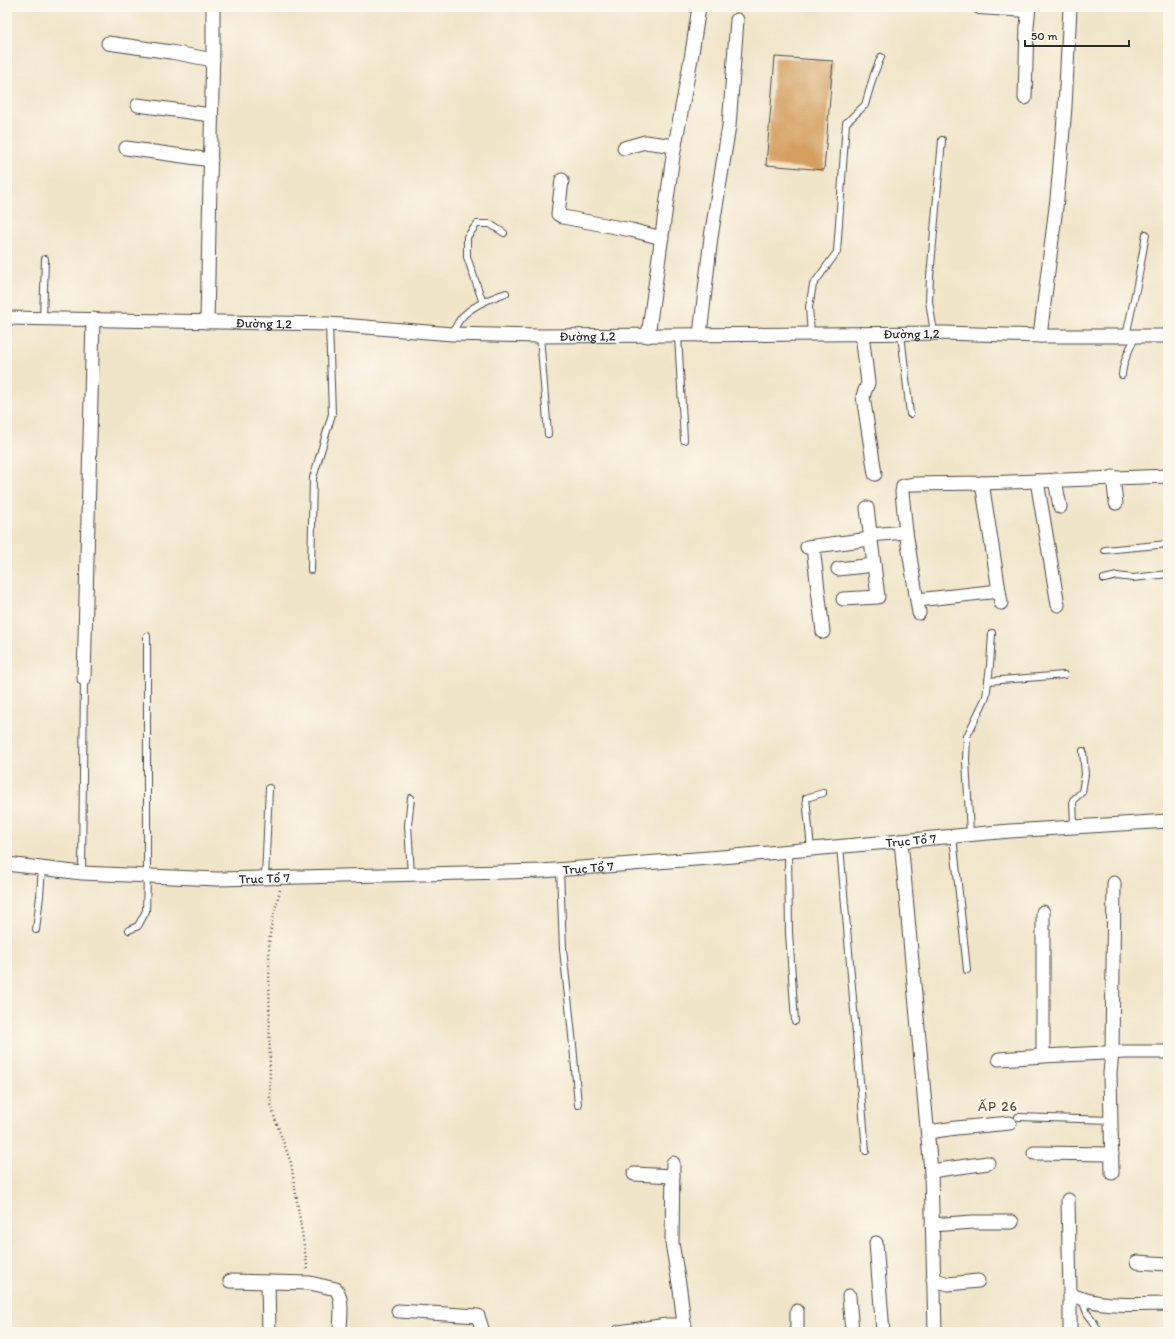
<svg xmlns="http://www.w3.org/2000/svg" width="1175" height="1339" font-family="Itim,sans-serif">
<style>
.building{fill:#d49f5f}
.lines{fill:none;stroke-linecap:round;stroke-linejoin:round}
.service-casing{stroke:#494743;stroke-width:8}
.minor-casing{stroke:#494743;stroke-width:15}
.path{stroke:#494743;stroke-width:2.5;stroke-dasharray:1 3;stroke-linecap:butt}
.service{stroke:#fff;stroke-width:6}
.minor{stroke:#fff;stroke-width:13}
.labels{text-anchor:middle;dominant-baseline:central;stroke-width:4;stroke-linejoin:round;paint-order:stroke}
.street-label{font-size:13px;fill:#2b2b2b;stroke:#fbf7ec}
.neighbourhood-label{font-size:14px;letter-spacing:1px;fill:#66543d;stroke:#fbf7ec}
</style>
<rect width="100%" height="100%" fill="#fbf7ec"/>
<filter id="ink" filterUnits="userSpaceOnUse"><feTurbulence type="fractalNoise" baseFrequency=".025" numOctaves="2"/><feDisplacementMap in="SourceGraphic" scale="8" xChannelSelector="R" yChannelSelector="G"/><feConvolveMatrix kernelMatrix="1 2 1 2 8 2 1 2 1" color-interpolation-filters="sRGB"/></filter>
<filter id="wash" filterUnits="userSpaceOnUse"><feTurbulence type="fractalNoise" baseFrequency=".012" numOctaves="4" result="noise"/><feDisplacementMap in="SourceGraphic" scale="16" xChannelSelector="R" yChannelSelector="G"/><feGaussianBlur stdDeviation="0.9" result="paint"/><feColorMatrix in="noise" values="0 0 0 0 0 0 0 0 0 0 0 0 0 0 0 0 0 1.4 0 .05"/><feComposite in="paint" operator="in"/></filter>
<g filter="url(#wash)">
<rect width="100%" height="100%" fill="#f1e5c9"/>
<g id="blocks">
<path class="building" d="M775 57 833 61 824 170 766 165Z"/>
</g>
</g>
<g filter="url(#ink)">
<use href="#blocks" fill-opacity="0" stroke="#494743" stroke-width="1"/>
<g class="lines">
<g class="service-casing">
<g id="service">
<path d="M972 7 979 11 1028 14"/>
<path d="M483 303 467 257V237L477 224H490L504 233"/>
<path d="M43 319 45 259"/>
<path d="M934 333 929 301 930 277 942 140"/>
<path d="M452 334C455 328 458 321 462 317 473 305 491 298 506 293"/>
<path d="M811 334 809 307 813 285 837 252 846 123 865 105 874 74 881 57"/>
<path d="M901 334 910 414"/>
<path d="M540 336 548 434"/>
<path d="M678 336 684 440"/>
<path d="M1126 336 1137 285 1146 234"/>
<path d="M1122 375C1123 361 1130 348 1136 336"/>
<path d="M1105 550 1168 544"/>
<path d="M311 570 313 478 332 414 329 324"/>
<path d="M1104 579 1117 576 1133 578 1168 574"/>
<path d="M988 681 1064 675"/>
<path d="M1074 826 1073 800 1082 792 1085 774 1083 751"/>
<path d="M970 834 966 760 967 736 986 697 990 666 992 633"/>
<path d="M953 836 967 970"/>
<path d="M840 846 866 1151"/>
<path d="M811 849 806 798 823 793"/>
<path d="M788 851 789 933 795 1021"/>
<path d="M560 870 563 949 573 1045 578 1105"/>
<path d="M82 873 84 679"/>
<path d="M411 875 408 825 411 798"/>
<path d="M265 878 269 788"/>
<path d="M36 930 40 896 42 868"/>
<path d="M129 930 138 926 146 911 147 876V636"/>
<path d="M1018 1117 1111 1120"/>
<path d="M1082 1300 1087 1313 1093 1321 1097 1328"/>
</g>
</g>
<g class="minor-casing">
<g id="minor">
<path d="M108 43 171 52 213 60"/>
<path d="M1025 98 1027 26 1029 7"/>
<path d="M138 105 211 115"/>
<path d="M126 148 211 160"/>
<path d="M624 148 645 142 675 146"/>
<path d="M562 180 558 214 563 217 631 230 662 238"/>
<path id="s1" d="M7 318 329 324 452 334 540 336 944 333 1040 336H1168"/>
<path d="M207 322 213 46V7"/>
<path d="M862 334 868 383 863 396 875 474"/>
<path d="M700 335 711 237 729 126 737 20"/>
<path d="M648 336 673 156 692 53 699 7"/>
<path d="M1040 336 1057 199 1065 107 1070 7"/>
<path d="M1113 477 1116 503"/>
<path d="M1055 480 1060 507"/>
<path d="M1037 481 1058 605"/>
<path d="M982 483 1001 603"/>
<path d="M870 535 906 532"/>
<path d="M807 547 871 539"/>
<path d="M813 547 823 632"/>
<path d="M838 569 874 565"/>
<path d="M843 599 878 597 867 508"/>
<path d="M917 600 999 591"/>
<path d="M919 613 906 532 902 492 903 486 913 484 982 483 1168 476"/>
<path d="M84 679 93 319"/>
<path d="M901 841 931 1171 935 1332"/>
<path id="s2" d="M7 864 82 873 217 879 542 871 734 856 1010 831 1168 821"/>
<path d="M1043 912V1056L1125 1052H1168"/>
<path d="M999 1059 1043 1056"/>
<path d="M928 1132 956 1128 1010 1123"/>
<path d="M1034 1153 1112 1154"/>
<path d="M673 1163 672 1243 680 1290 685 1332"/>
<path d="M931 1171 988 1163"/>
<path d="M1112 1173 1110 1073 1112 1053 1114 883"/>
<path d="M634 1174 673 1176"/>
<path d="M1068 1200 1070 1294C1099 1308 1136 1304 1168 1304"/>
<path d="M932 1225 973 1222H1012"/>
<path d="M876 1243 883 1332"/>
<path d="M1137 1262 1168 1264"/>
<path d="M933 1279 948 1284 978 1281"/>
<path d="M230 1281 310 1283 336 1289C344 1300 340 1319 340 1332"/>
<path d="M268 1282 269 1332"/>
<path d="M1070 1294V1332"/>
<path d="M849 1296 852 1332"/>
<path d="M398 1311 478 1316 483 1332"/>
<path d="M797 1311V1332"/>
<path d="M619 1332 667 1325H685"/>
</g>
</g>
<path class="path" d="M280 890 272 921 269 942 270 1100 274 1116 291 1163 308 1271"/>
<use href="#service" class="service"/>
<use href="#minor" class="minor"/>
</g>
</g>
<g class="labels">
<g class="street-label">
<text stroke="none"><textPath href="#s1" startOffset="257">Đường 1,2</textPath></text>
<text stroke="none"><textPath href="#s1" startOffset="905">Đường 1,2</textPath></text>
<text stroke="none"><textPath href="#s1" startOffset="581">Đường 1,2</textPath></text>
<text stroke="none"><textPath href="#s2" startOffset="906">Trục Tổ 7</textPath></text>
<text stroke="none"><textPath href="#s2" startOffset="582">Trục Tổ 7</textPath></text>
<text stroke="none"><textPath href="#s2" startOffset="258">Trục Tổ 7</textPath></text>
</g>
<g class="neighbourhood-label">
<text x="998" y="1106">ẤP 26</text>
</g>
</g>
<rect width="1175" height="1339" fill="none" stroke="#fbf7ec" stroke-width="24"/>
<path d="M1025 40v6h104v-6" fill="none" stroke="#2b2b2b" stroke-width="2"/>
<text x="1031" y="40" font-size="12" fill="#2b2b2b" stroke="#fbf7ec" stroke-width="3" paint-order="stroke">50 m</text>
</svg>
